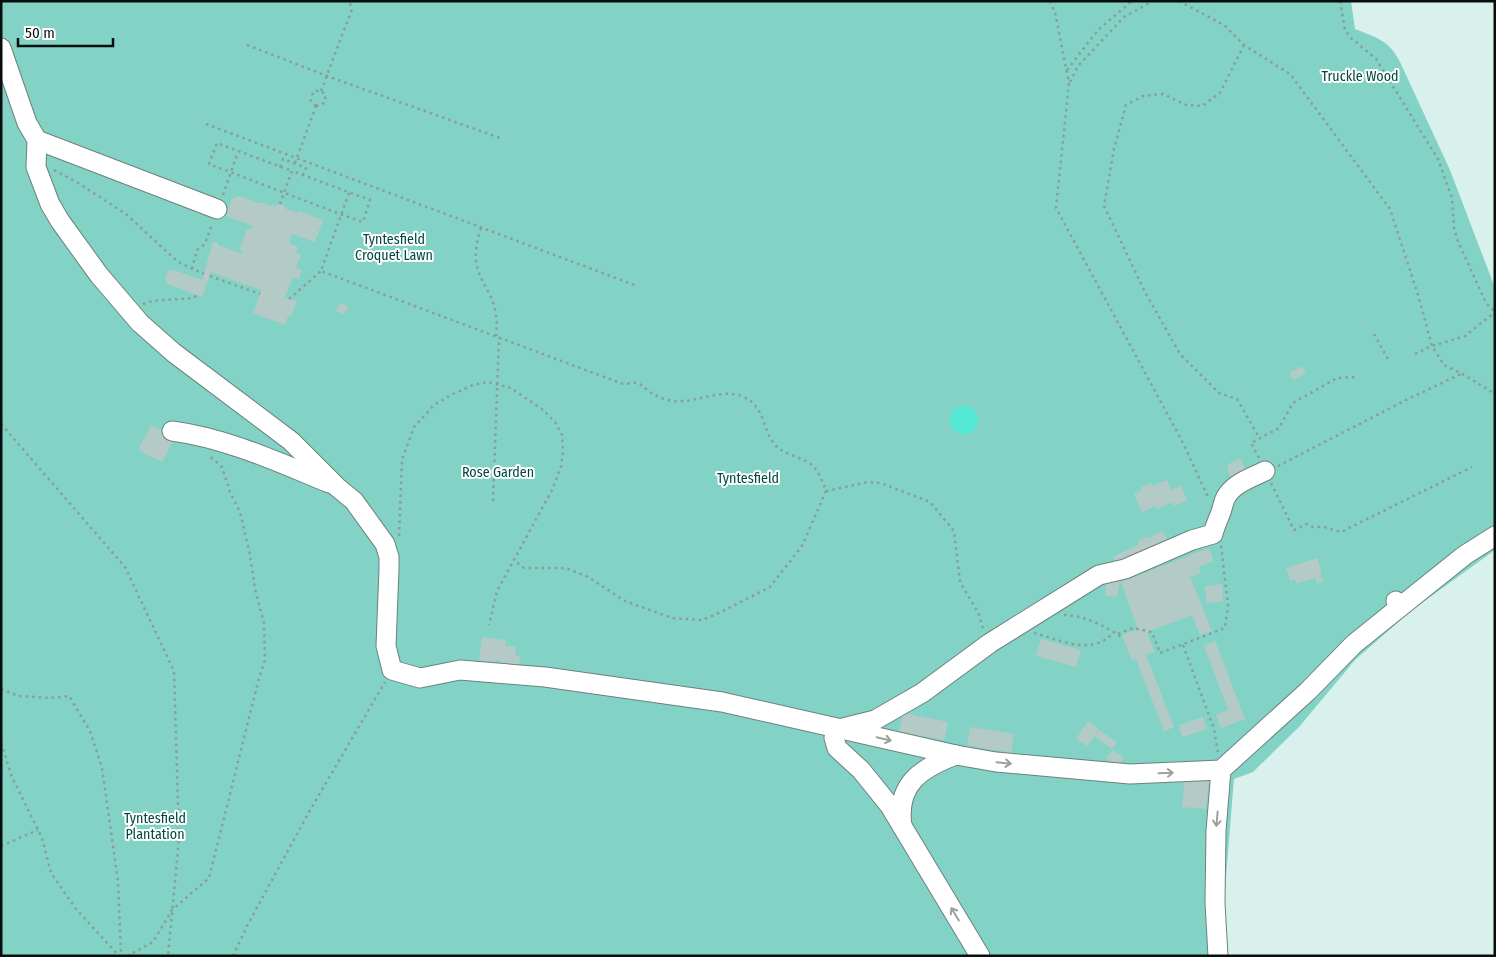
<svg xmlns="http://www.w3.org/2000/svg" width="1496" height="957" font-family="'Fira Sans Condensed',sans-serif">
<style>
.green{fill:#82d3c6}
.water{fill:#54e9d6}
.building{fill:#b4cac6}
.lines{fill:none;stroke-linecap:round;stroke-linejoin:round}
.minor-casing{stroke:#6c817d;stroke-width:21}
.path{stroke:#8b9d99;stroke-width:2.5;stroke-dasharray:2.5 4;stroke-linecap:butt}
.minor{stroke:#fff;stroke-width:19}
.oneway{stroke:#9c9f9e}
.labels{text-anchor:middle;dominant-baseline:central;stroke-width:4;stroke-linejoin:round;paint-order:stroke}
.park-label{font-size:14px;fill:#014840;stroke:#fff}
</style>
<rect width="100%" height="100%" fill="#d9f1ec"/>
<path class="green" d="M1 1H1351L1355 29C1377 38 1389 40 1400 62L1450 170 1495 288V550L1412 610 1355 660 1299 727 1253 772 1234 779 1224 901 1223 956H1Z"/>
<circle class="water" cx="964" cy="420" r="14"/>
<g class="building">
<path d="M239 196 259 203H264L271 206 272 204 275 206 280 204 285 206 286 209 298 213 299 211 323 220 315 242 292 234 289 243 298 247 296 252 301 254 296 268 302 270 299 279 293 277 285 297 297 301 291 317 288 316 285 325 253 313 261 290 211 272 202 297 168 284 165 279 168 271 174 270 202 280 213 242H217L218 245 243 254V252L239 249 241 244 244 243 242 241 244 237 246 236 245 233 246 230 251 229 253 226 226 216 232 199Z"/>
<path d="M339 303 348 306 344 314 336 311Z"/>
<path d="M1302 366 1306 373 1293 380 1289 373Z"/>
<path d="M151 425 175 437 162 462 138 450Z"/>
<path d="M1240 458 1254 487 1239 495 1228 471 1227 465Z"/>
<path d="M1167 480 1171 490 1181 486 1187 500 1174 506 1172 502 1157 509 1156 506 1142 512 1134 494 1142 490 1141 487 1151 483 1152 486Z"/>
<path d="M1163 531 1169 543 1118 566 1113 557 1139 544 1138 541 1147 537 1148 538Z"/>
<path d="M1210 549 1213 561 1199 567 1201 573 1190 577 1212 631 1200 635 1192 615 1147 632 1155 652 1146 655 1174 727 1164 731 1136 659 1132 661 1122 635 1138 629 1121 582 1204 550Z"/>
<path d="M1317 558 1322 573H1320L1323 582 1317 584 1315 578 1297 584 1295 579 1290 581 1286 568Z"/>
<path d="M1107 579 1120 581 1117 597 1105 595Z"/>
<path d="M1222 584 1223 601 1207 603 1205 586Z"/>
<path d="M482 637 506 640 505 646 516 647 515 655 520 656 519 666 499 665 500 660H496L495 663 479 660Z"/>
<path d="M1041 639 1081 650 1076 667 1036 656Z"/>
<path d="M1215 641 1245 719 1221 728 1216 715 1228 710 1204 646Z"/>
<path d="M903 713 948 722 944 740 899 732Z"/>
<path d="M1203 717 1207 729 1182 737 1179 725Z"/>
<path d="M1088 721 1099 729 1088 746 1076 739Z"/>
<path d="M970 727 1014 734 1011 753 967 745Z"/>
<path d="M1099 730 1117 742 1112 749 1095 737Z"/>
<path d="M1113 750 1124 758 1118 767 1106 758Z"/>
<path d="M1185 776 1209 779 1206 809 1182 807Z"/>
</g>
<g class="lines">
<g class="minor-casing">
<g id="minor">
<path d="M1 48 27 123 37 140 36 167 50 204 60 221 99 275 140 323 174 353 291 441 337 487 354 501 385 544 389 557V569L386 646 392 670 420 678 460 670 545 677 722 702 956 755 996 762 1130 774 1221 770 1308 691 1354 644 1400 607 1396 601"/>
<path d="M37 140 217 209"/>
<path d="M172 431C226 438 278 462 329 483"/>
<path d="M1400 607 1465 555 1495 536"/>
<path d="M843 728 875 720 922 693 990 643 1099 575 1125 569 1192 540 1213 534C1215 526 1218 520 1221 512 1223 507 1223 502 1226 497 1234 483 1251 478 1265 471"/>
<path d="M837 729 834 738 837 748 861 770 890 806 980 956"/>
<path d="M902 826C896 784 921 768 956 755"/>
<path d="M1218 956 1215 903 1216 831 1221 770"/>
</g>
</g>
<g class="path">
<path d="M1050 1 1055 12 1069 83 1056 208 1182 441 1209 499"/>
<path d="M1179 1 1224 25 1244 45 1290 74 1390 209 1419 298 1432 346 1444 365 1461 373 1495 394"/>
<path d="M1340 1 1345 30 1351 38 1376 59 1438 159 1452 198 1454 228 1457 239 1486 303 1495 312"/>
<path d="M247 45 327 76 500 138"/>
<path d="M1244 45 1220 93 1202 106 1186 105 1163 94 1143 96 1126 105 1114 149 1104 206 1145 292 1180 354 1219 393 1237 399 1260 439"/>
<path d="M1067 70 1098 30 1132 1"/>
<path d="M1070 82 1078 66 1124 17 1153 1"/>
<path d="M321 91 352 9 349 1"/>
<path d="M316 106 311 101V97L314 91H321"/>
<path d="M316 106 321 105 325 102V94L321 91"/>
<path d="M206 124 637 286"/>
<path d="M295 163 316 106"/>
<path d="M280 167 283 159 306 168 303 175"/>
<path d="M54 170 78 183 126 214 178 262 204 274"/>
<path d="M349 193 321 271 623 384C628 384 634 382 638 383 642 385 644 388 648 390 654 396 663 399 672 401 695 404 722 387 744 397 766 408 762 430 775 445 785 456 803 456 814 467 820 474 823 483 826 491L802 546 770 587 721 612 702 620 672 618 625 601 588 577 566 568H524L515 561"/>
<path d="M223 195 238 152"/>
<path d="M280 204 292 171 370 200 363 222C311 204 260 183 209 164L217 143 292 171"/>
<path d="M481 228C477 240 474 253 477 266 479 276 485 285 490 295 496 308 498 321 496 336"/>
<path d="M192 269 197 250 205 244 212 224"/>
<path d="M210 276 260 294"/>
<path d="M289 299 321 271"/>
<path d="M143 304 152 301 193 298 197 295"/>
<path d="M1374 334 1389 361"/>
<path d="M1415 354 1432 346 1465 336 1495 312"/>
<path d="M1 424 125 567 174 671 179 839 168 956"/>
<path d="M1259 458 1251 443 1279 428 1293 403 1337 378 1357 377"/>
<path d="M1278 466 1406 400 1461 374"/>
<path d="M1271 483 1294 530 1307 524 1313 527H1324L1341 532 1472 467"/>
<path d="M826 491 868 482 881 483 930 502 954 531 960 582 979 614 983 629"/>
<path d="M493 501 499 338"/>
<path d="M399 536 402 460 414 427 434 405 451 395 473 385 488 382 511 388 543 410 555 422 562 435 563 451 561 467 552 490 497 591 489 625"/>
<path d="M1064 615C1084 615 1107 627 1123 638"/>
<path d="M1034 633C1061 640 1092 657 1114 632"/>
<path d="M1118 634 1133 628 1152 632 1160 653 1225 628 1228 605 1221 546"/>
<path d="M1183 645 1214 729 1218 753"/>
<path d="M1 689 19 696 50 698 69 696 90 731 102 768 118 881 121 956"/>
<path d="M1 743 12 777 42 838 51 873 76 909 119 956"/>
<path d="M1 846 38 830"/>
<path d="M127 956 153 942 172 910 209 878 259 678 265 660 264 623 255 589 250 555 240 512 230 492 222 467 208 455"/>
<path d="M233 956 247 926 309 812 385 682"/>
</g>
<use href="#minor" class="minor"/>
</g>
<defs><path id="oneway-shaft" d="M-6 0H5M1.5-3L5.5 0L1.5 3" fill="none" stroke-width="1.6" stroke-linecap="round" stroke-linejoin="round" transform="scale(1.25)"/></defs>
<g class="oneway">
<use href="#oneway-shaft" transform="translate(884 739) rotate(13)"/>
<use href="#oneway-shaft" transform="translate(1004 763) rotate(6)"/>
<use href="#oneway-shaft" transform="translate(1166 773) rotate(-2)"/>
<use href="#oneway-shaft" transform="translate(1217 819) rotate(95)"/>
<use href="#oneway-shaft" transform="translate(955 914) rotate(-121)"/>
</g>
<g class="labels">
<g class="park-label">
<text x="1360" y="76">Truckle Wood</text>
<text x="394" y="239">Tyntesfield<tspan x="394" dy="16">Croquet Lawn</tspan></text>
<text x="498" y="472">Rose Garden</text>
<text x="748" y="478">Tyntesfield</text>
<text x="155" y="818">Tyntesfield<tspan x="155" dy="16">Plantation</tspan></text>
</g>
</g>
<rect width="1496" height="957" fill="none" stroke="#070e0d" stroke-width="5"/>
<path d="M18 38v8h95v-8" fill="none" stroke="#070e0d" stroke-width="2.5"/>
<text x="25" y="38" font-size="15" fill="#070e0d" stroke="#ffffff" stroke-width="4" paint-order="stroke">50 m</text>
</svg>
